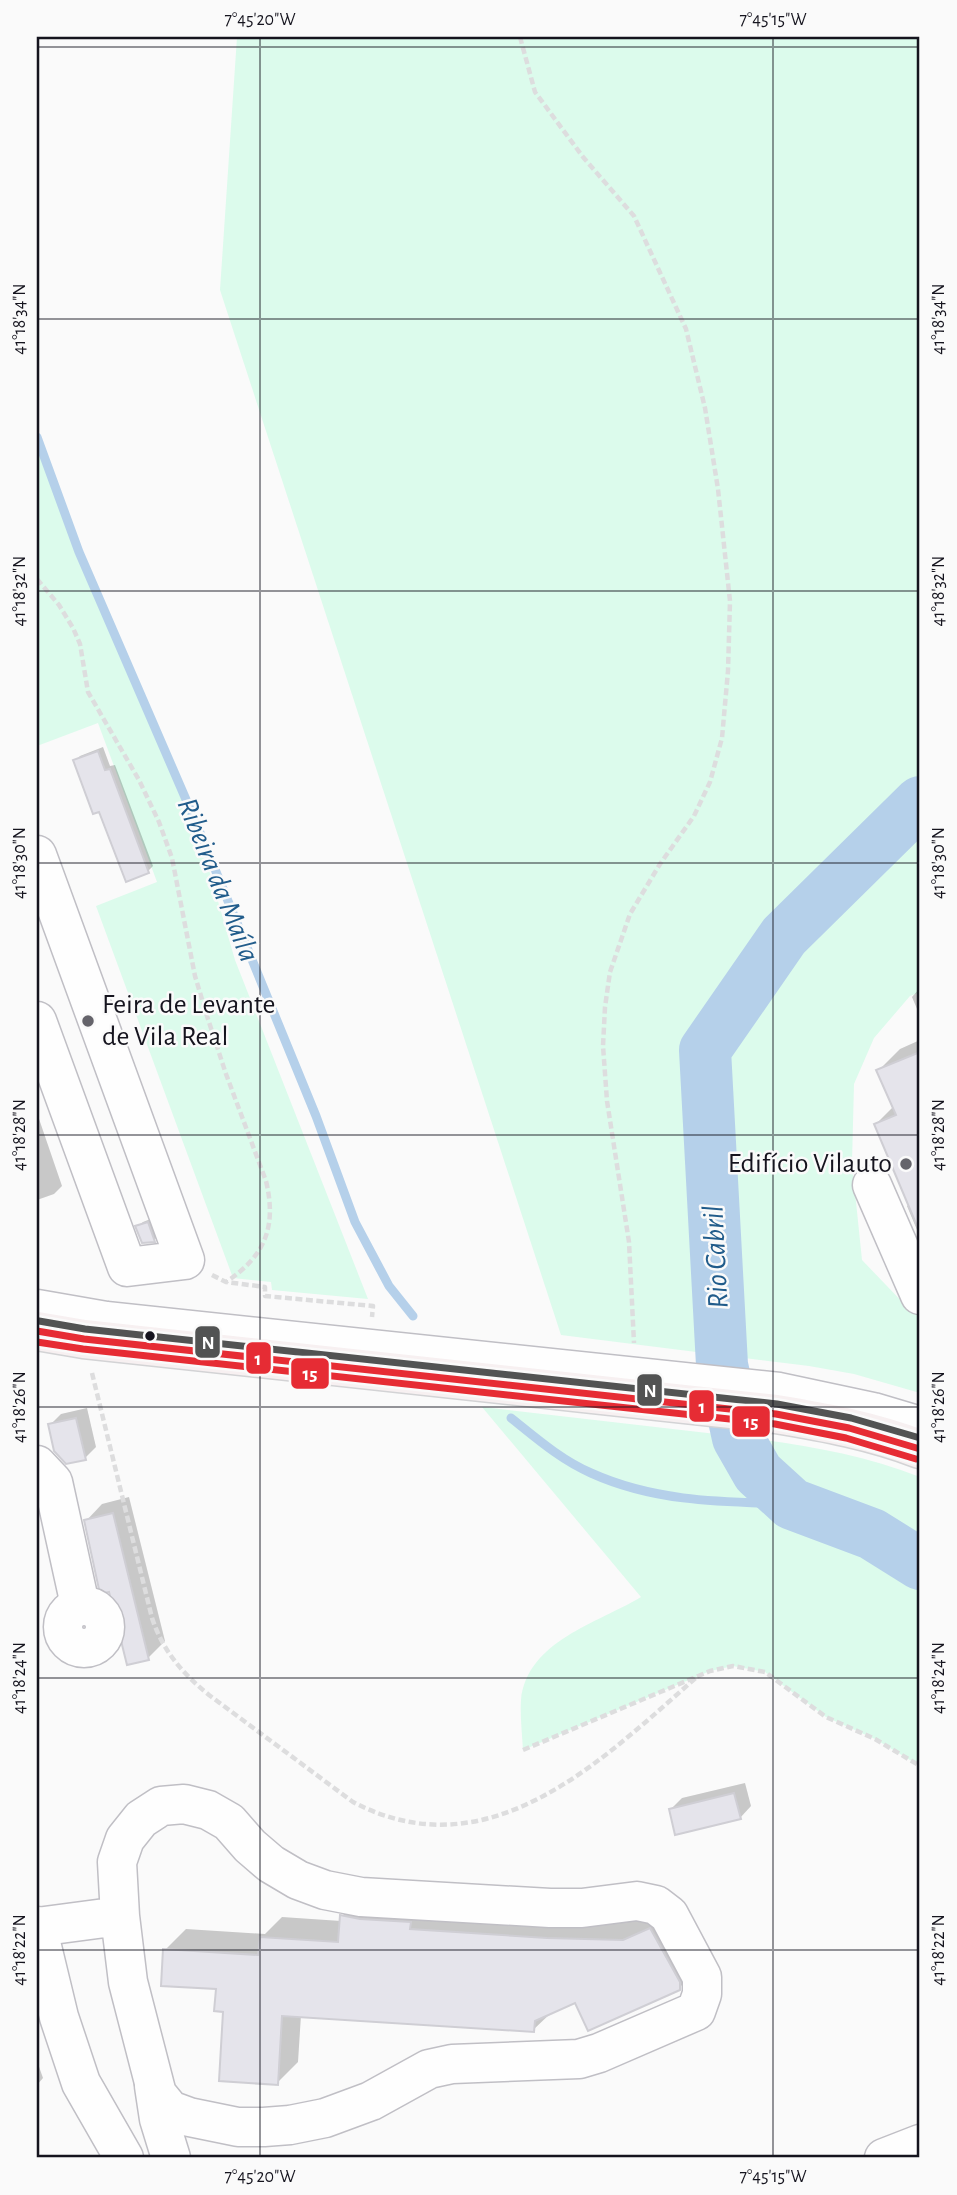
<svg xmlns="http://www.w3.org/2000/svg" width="957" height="2195" font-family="'Alegreya Sans',sans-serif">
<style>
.green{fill:#dcfbec}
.shadow{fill:#0003}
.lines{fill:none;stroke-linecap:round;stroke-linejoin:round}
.stream{stroke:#b5d0ea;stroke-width:9}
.river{stroke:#b5d0ea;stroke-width:52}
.building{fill:#e5e4eb;stroke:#cfced4;stroke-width:2}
.minor-casing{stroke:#c0bfc5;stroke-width:41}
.major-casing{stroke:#d3d3d5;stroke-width:41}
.path{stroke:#ddddde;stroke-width:4.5;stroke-dasharray:7 3.5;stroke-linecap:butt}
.minor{stroke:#fefefe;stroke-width:38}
.major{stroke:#f7f0f1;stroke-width:38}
.bus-1-casing{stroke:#fafafa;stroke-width:12}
.bus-2-casing{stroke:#fafafa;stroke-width:12}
.bus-3-casing{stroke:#fafafa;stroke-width:12}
.bus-1{stroke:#e62c34;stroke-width:7}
.bus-2{stroke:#e62c34;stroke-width:7}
.bus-3{stroke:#525353;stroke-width:7}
.ticks{fill:none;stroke:#15141e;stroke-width:2;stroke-opacity:0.45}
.poi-dot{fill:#65646b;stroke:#fafafa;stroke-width:2.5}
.bus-dot{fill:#15141e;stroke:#fafafa;stroke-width:2.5}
.labels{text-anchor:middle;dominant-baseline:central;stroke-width:5;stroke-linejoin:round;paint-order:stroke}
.poi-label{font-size:28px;fill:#15141e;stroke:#fafafa;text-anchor:start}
.water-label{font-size:30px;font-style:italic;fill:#215c8b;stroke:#fafafa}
.line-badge{stroke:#fafafa;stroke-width:2.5}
.badge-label{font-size:19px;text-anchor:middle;font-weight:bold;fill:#fff}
.neatline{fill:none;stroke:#15141e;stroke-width:2.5}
.ticks-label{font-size:18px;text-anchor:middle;fill:#15141e}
</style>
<rect width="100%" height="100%" fill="#fafafa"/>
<g class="green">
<path d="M237 37H920V992L910 996 874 1038 854 1084 852 1163 862 1260 910 1310 920 1313V1393L854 1374 809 1366 561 1335 220 290Z"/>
<path d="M37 437 79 552 194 818 235 960 368 1299 272 1290 271 1282 233 1278 96 906 157 882 98 723 37 746Z"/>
<path d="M482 1407C551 1415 621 1423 690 1431 768 1440 847 1448 920 1477V1766L875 1739 826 1717 765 1672 733 1666 710 1671 523 1750C522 1733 520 1716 521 1700 527 1641 598 1623 641 1597Z"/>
</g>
<g class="shadow">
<path d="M103 747 110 766 115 765 153 866 148 871 100 810 75 761 80 756Z"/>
<path d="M920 988V1016L912 997Z"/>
<path d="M920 1040V1237L907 1206 910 1204 876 1124 894 1106 879 1070 900 1049Z"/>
<path d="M37 1113 62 1186 54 1194 37 1200Z"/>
<path d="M153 1218 159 1235 154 1240 137 1227 143 1222Z"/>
<path d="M87 1408 96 1447 85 1458 50 1425 61 1414Z"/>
<path d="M129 1497 165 1641 148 1658 110 1590 86 1521 102 1504Z"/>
<path d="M745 1783 751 1806 740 1818 671 1809 682 1798Z"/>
<path d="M363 1895 646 1920 700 1967 679 1988 576 2000 552 2012 533 2030 301 2015 298 2062 277 2083 225 2010 218 1987 165 1950 186 1929 265 1934 282 1917 341 1921 342 1916Z"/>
<path d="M37 2061 43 2078 37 2085Z"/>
</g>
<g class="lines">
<g class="stream">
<path d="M37 437 79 552 194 818 316 1116 355 1222 389 1286 413 1316"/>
<path d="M511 1418C536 1438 561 1460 591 1473 655 1502 722 1502 792 1504"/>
</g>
<path class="river" d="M920 802 784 936 705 1050 722 1365 738 1438 758 1473 792 1504 872 1534 920 1564"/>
</g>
<g class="building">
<path d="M98 751 105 770 110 769 149 873 126 882 99 812 93 814 73 760Z"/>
<path d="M920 1052V1233L874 1124 896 1115 876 1070Z"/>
<path d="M148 1222 155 1242 142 1243 135 1226Z"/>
<path d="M76 1418 86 1460 66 1464 54 1451 48 1424Z"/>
<path d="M113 1513 149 1660 127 1665 109 1592 100 1594 84 1520Z"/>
<path d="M734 1793 741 1819 675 1835 669 1809Z"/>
<path d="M340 1915 360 1919 411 1922 410 1929 547 1938 623 1940 650 1928 680 1982V1990L588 2031 575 2003 535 2021 534 2032 282 2016 278 2085 219 2081 223 2012 214 2011 216 1989 161 1986 163 1949 258 1955 260 1937 338 1942Z"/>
</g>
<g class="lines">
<g class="minor-casing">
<g id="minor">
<path d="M37 855 185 1260 127 1267 37 1021"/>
<path d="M872 1185 920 1295"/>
<path d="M37 1309 106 1321 779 1392 873 1412 920 1426"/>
<path d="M37 1465 53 1482 80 1605"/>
<circle cx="84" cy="1627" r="21"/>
<path d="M37 1926 59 2017 81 2083 124 2158"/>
<path d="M37 1927 120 1916 117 1862 125 1839 141 1819 161 1806 184 1804 208 1810 229 1822 250 1846 271 1864 298 1880 325 1890 361 1897 550 1908H582L637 1901 656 1905 669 1915 702 1977V1994L696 2011 599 2053 579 2059 452 2064 429 2069 371 2101 325 2118 290 2125 264 2127H238L189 2117 170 2110 157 2094 128 1982 120 1916"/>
<path d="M154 2086 159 2119 171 2158"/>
<path d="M884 2158 920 2144"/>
</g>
</g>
<g class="major-casing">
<path id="major" d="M37 1331 84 1339 776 1414C825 1422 873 1431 920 1449"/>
</g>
<g class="path">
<path d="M520 37 535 92 583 157 634 216 686 329 705 408 718 489 730 601 728 671 722 738 710 782 694 816 660 864 630 914 610 972 605 1007 603 1046 607 1101 629 1242 634 1343"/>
<path d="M37 579 59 605 73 628 80 644 88 692 139 780 159 822 172 858 195 976 207 1016 226 1074 266 1181C277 1227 265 1256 226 1282"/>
<path d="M212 1275 226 1282 265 1287V1296L373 1306 372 1317"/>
<path d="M92 1373 152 1618C163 1651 182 1673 209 1695L353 1802C490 1874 603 1759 698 1676"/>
<path d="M523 1750 710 1671 733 1666 765 1672 826 1717 875 1739 920 1766"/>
</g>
<use href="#minor" class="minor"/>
<use href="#major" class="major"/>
<g class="bus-1-casing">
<path id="bus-1" d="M37 1331 84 1339 776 1414 849 1428 920 1449"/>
</g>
<g class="bus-2-casing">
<path id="bus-2" d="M37 1342 83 1349 775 1424 846 1438 916 1459"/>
</g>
<g class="bus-3-casing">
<path id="bus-3" d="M39 1321 85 1329 777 1404 851 1418 920 1438"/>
</g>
<use href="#bus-1" class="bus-1"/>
<use href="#bus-2" class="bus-2"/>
<use href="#bus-3" class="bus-3"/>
</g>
<path class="ticks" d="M260 37V2158M773 37V2158M37 47H920M37 319H920M37 591H920M37 863H920M37 1135H920M37 1407H920M37 1678H920M37 1950H920"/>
<g class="poi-dot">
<circle cx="88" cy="1021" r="7"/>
<circle cx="906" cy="1164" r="7"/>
</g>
<circle class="bus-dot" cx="150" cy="1336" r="6"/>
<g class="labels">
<g class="poi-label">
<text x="102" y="1005">Feira de Levante<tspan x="102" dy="32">de Vila Real</tspan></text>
<text x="892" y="1164" text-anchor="end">Edifício Vilauto</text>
</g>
<g class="water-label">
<text transform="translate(218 880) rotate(68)">Ribeira da Maíla</text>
<text transform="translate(716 1257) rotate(-93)">Rio Cabril</text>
</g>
</g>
<g class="line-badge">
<rect x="194" y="1325" width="27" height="34" rx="7" fill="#525353"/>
<rect x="245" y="1341" width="27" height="34" rx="7" fill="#e62c34"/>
<rect x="290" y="1357" width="40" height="33" rx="7" fill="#e62c34"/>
<rect x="636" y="1373" width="27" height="34" rx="7" fill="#525353"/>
<rect x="688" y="1389" width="27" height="34" rx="7" fill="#e62c34"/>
<rect x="731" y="1405" width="40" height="33" rx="7" fill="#e62c34"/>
</g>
<g class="badge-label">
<text x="208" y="1349">N</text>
<text x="258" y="1365">1</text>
<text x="310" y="1380">15</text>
<text x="650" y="1397">N</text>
<text x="702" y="1413">1</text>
<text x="751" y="1428">15</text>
</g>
<rect width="957" height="2195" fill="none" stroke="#fafafa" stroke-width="77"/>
<rect x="38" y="38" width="880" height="2118" class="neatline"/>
<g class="ticks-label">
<text x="260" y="25">7°45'20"W</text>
<text x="773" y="25">7°45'15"W</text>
<text transform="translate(19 319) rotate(-90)" y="6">41°18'34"N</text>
<text transform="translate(938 319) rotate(-90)" y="6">41°18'34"N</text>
<text transform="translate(19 591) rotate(-90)" y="6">41°18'32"N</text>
<text transform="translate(938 591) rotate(-90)" y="6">41°18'32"N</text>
<text transform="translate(19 863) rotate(-90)" y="6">41°18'30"N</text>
<text transform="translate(938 863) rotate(-90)" y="6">41°18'30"N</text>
<text transform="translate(19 1135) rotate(-90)" y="6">41°18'28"N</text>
<text transform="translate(938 1135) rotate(-90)" y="6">41°18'28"N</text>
<text transform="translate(19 1407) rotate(-90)" y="6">41°18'26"N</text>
<text transform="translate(938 1407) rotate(-90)" y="6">41°18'26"N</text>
<text transform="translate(19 1678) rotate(-90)" y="6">41°18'24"N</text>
<text transform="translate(938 1678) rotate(-90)" y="6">41°18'24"N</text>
<text transform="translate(19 1950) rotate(-90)" y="6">41°18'22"N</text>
<text transform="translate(938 1950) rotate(-90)" y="6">41°18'22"N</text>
<text x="260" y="2182">7°45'20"W</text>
<text x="773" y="2182">7°45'15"W</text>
</g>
</svg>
